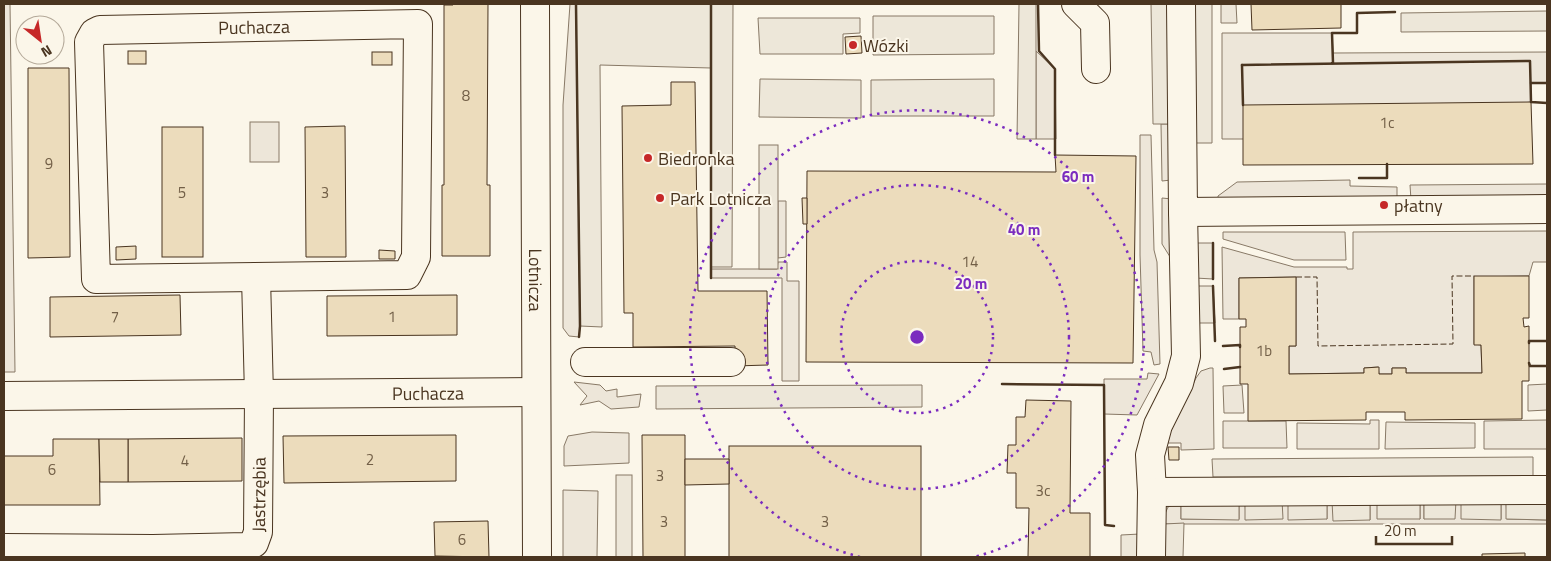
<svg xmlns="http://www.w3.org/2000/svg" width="1551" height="561" font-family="'Titillium Web',sans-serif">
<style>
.green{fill:#ede6d9;stroke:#887966}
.parking{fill:#ede7d9;stroke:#887966}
.building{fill:#ecdcbc;stroke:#4a3520}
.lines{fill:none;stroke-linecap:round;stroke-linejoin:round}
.minor-casing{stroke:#4a3520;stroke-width:30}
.minor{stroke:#fbf6e9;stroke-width:28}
.fence{stroke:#4a3520;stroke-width:1;stroke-dasharray:6 2.5;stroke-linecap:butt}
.wall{stroke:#4a3520;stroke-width:2.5}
.ring{fill:none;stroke:#7b2cbf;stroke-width:2.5;stroke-dasharray:2.5 5}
.poi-dot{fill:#c62828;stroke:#fbf6e9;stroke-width:2}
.labels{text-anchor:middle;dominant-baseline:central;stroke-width:4;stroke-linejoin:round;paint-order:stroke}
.number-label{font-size:15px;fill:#725f47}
.street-label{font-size:18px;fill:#4a3520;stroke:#fbf6e9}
.poi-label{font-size:18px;fill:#4a3520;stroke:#fbf6e9;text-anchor:start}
.centre{fill:#7b2cbf;stroke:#fbf6e9;stroke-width:2.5}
.ring-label{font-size:15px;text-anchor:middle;font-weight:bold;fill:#7b2cbf;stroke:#fbf6e9;stroke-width:4;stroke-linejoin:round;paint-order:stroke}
</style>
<rect width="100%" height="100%" fill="#fbf6e9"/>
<g class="green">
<path d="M4 4H10L15 372H4Z"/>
<path d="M570 4H576L580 326 579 337 569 336 563 328V105Z"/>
<path d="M1221 4H1236L1237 23H1221Z"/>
<path d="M1222 33H1332L1333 53 1547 52V83H1531V102L1243 139H1222Z"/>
<path d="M1036 51 1055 69 1056 139H1036Z"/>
<rect x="250" y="122" width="29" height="40"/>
<path d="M1161 124H1170L1171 180 1162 181Z"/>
<path d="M1140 135H1151L1154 250 1157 262 1160 364 1154 365 1151 352 1143 351 1140 255Z"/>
<path d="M1350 180V186L1397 187V200L1218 201V196L1237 182Z"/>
<path d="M1547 184V199L1411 200 1410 185Z"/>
<path d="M1162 198 1172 199V260L1162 244Z"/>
<path d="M778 201H786V257L778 258Z"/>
<path d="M1547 231V262H1533L1529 276 1474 277V344L1481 345 1482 373H1406V368H1392V374H1379L1378 367 1364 368V373L1289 374V346H1296V277L1239 278V319H1223L1222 247 1294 267H1347V269H1353V232Z"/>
<path d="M1223 232H1345L1346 260H1294L1223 239Z"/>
<path d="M778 262H787V281H799V381H782V278H711V269H777Z"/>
<path d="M1210 368H1213L1214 449 1181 450V443H1165L1196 378 1201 371Z"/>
<path d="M1148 373 1159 374 1137 415 1104 414V379H1147Z"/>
<path d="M574 382 600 385 606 391 617 389V397L641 394 639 407 611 409 599 401 580 405 587 396Z"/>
<path d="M1547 384V410L1528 411V385Z"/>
<path d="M1242 385 1244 413H1224L1223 386Z"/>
<path d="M1370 420H1379V449H1297V423L1370 424Z"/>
<path d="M1547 420V449H1484V421Z"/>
<path d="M1223 421H1286L1287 448H1223Z"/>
<path d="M1386 422 1475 423V448L1385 449Z"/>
<path d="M592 432 629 433V463L564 466V446L568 436Z"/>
<path d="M563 490 598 491 597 557H563Z"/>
<path d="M1420 499H1424V519L1456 500 1501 519V500H1506L1507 519 1547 520V524H1164V516L1168 507 1181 501V519H1239V501H1245L1246 520 1282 500 1327 519V501L1370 520V501L1420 519Z"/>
</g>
<g class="parking">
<path d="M576 4H733L732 267H711V68L600 65 602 327 580 326Z"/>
<path d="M1019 4H1036V139H1017Z"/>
<path d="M1151 4H1170V124H1153Z"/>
<path d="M1192 4H1212V143H1193Z"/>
<path d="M1547 11V31L1401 32V13Z"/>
<path d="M873 16H994V54L873 55Z"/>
<path d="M758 18H860V33L843 34V54H760Z"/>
<path d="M760 79 861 80V118L759 117Z"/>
<path d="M994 79V116H871V80Z"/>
<rect x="759" y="145" width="19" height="124"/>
<path d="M1195 243H1213V279L1195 278Z"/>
<path d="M1195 286H1213L1215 323H1196Z"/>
<path d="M922 385V407L656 409V386Z"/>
<path d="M1533 457V476L1213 477 1212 459Z"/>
<rect x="616" y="475" width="16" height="82"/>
<path d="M1420 499V519H1377V500Z"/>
<path d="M1424 499 1456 500 1455 519H1424Z"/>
<path d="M1547 499V520L1506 519V500Z"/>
<path d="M1282 500 1283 519 1245 520V501Z"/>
<path d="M1461 500H1501V520L1461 519Z"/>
<path d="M1181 501H1239V520L1181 519Z"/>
<path d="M1288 501H1327V519L1288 520Z"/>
<path d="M1332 501H1370V520L1333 521Z"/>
<path d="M1184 523 1183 557H1164V524Z"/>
<path d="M1140 534V557H1121V535Z"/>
</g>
<g class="building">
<path d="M453 4H488L487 185H490V256H442V185H444V5H453Z"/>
<path d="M1251 4H1341V28L1252 30Z"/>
<path d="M861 36 862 53 846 54 845 37Z"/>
<rect x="128" y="51" width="18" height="13"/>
<rect x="372" y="52" width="20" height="13"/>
<path d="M28 68H69L70 257 28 258Z"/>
<path d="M671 82H695L698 291H767L768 365 735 366V346L633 347V313H624L622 106 671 105Z"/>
<path d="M1531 102 1533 164 1243 165V105Z"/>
<path d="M345 126 346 257H306L305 127Z"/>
<rect x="162" y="127" width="41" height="130"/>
<path d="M1055 155 1136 156 1133 363 806 362 807 171 1056 172Z"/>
<path d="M802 198H807V224H803Z"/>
<path d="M136 246V259L116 260V247Z"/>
<path d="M379 250 395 251V259H379Z"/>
<path d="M1474 276H1529V318H1523L1524 327 1529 326V381H1522V419L1405 420V412H1366V420L1248 421V384H1240V327H1246V319H1239V278L1296 277V346H1289V374L1364 373V368L1379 367V374H1392V368H1406V373H1482L1481 345H1474Z"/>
<path d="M180 295 181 335 50 337V297Z"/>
<path d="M457 295V335L327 336V296Z"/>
<path d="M1026 400 1071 401 1070 513H1090V557H1028L1029 508H1016V473H1007L1008 445H1016V417H1025Z"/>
<path d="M456 435V481L284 483 283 436Z"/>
<path d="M642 435H685V557H643Z"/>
<path d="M242 438V481L128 482V439Z"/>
<path d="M53 439H99L100 505H4V456H53Z"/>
<path d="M99 439H128V482H100Z"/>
<rect x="729" y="446" width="192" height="111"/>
<path d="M1168 447H1179V460H1169Z"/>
<path d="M685 459H729V484L685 485Z"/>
<path d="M488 521 489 557 435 556 434 522Z"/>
<path d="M1525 553V557H1482V554Z"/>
</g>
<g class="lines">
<g class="minor-casing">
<g id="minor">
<path id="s1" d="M535 4 537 557"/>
<path d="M1076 4 1095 23 1096 69"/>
<path d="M1181 4 1183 212 1547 209"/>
<path d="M418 24 416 257 407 275 96 279 89 42 94 33 100 30Z"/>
<path d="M1183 212 1186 356 1179 383 1158 425 1150 455 1152 492 1547 490"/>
<path d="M585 362H731"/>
<path id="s2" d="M4 396 536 392"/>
<path id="s3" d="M4 548 153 549 246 547 254 543 258 532 259 395 256 277"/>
<path d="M1151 557 1152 492"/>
</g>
</g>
<use href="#minor" class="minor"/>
<path class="fence" d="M1296 277H1317L1318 346 1453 344 1452 276H1474"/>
<g class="wall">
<path d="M576 4 580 326 579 337"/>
<path d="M1038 4 1039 51 1055 69V155"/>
<path d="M1332 63H1333L1332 33H1357V13L1395 12"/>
<path d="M1242 65 1530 61 1531 102 1547 103"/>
<path d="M1242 65 1243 105"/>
<path d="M1531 83H1547"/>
<path d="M1359 178H1387V164"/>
<path d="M711 278V4"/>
<path d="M1213 279V243"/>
<path d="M1213 286 1215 341"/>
<path d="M1529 343V341H1546"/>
<path d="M1223 346 1240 345V347"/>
<path d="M1529 363 1530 366H1547"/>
<path d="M1224 369 1240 367"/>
<path d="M1002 384 1104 385 1105 525 1114 526"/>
</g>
</g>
<g class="ring">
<circle cx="917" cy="337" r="76"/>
<circle cx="917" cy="337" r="152"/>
<path d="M860 557A227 227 0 1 1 974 557"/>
</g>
<g class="poi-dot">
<circle cx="853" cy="45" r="5"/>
<circle cx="648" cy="158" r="5"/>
<circle cx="660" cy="198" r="5"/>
<circle cx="1384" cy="205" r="5"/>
</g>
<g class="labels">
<g class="number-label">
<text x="466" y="95">8</text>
<text x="1387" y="122">1c</text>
<text x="49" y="163">9</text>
<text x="182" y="192">5</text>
<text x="325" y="192">3</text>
<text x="970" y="261">14</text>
<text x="115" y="316">7</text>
<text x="392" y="316">1</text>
<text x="1264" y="350">1b</text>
<text x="370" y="459">2</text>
<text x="185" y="460">4</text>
<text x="52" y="469">6</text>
<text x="660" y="475">3</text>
<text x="1043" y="490">3c</text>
<text x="664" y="521">3</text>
<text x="825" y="521">3</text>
<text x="462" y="539">6</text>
</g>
<g class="street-label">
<text transform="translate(254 27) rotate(-1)">Puchacza</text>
<text stroke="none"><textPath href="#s1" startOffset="276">Lotnicza</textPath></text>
<text stroke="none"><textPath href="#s2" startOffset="424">Puchacza</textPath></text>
<text stroke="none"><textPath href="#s3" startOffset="300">Jastrzębia</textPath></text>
</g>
<g class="poi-label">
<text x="863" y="45">Wózki</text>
<text x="658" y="158">Biedronka</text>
<text x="670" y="198">Park Lotnicza</text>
<text x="1394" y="205">płatny</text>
</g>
</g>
<circle cx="917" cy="337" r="8" class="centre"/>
<g class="ring-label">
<text x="1078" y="182">60 m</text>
<text x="1024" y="235">40 m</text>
<text x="971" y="289">20 m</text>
</g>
<rect width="1551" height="561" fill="none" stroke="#4a3520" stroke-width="10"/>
<g transform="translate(40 40) rotate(150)"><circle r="24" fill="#fbf6e9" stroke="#b4a999"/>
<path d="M0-4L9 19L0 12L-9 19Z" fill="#c62828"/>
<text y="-8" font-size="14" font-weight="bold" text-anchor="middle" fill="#4a3520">N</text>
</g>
<path d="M1376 536v8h76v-8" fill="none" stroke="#4a3520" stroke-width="2.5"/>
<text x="1384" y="536" font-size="15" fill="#4a3520" stroke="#fbf6e9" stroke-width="4" paint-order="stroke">20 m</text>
</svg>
